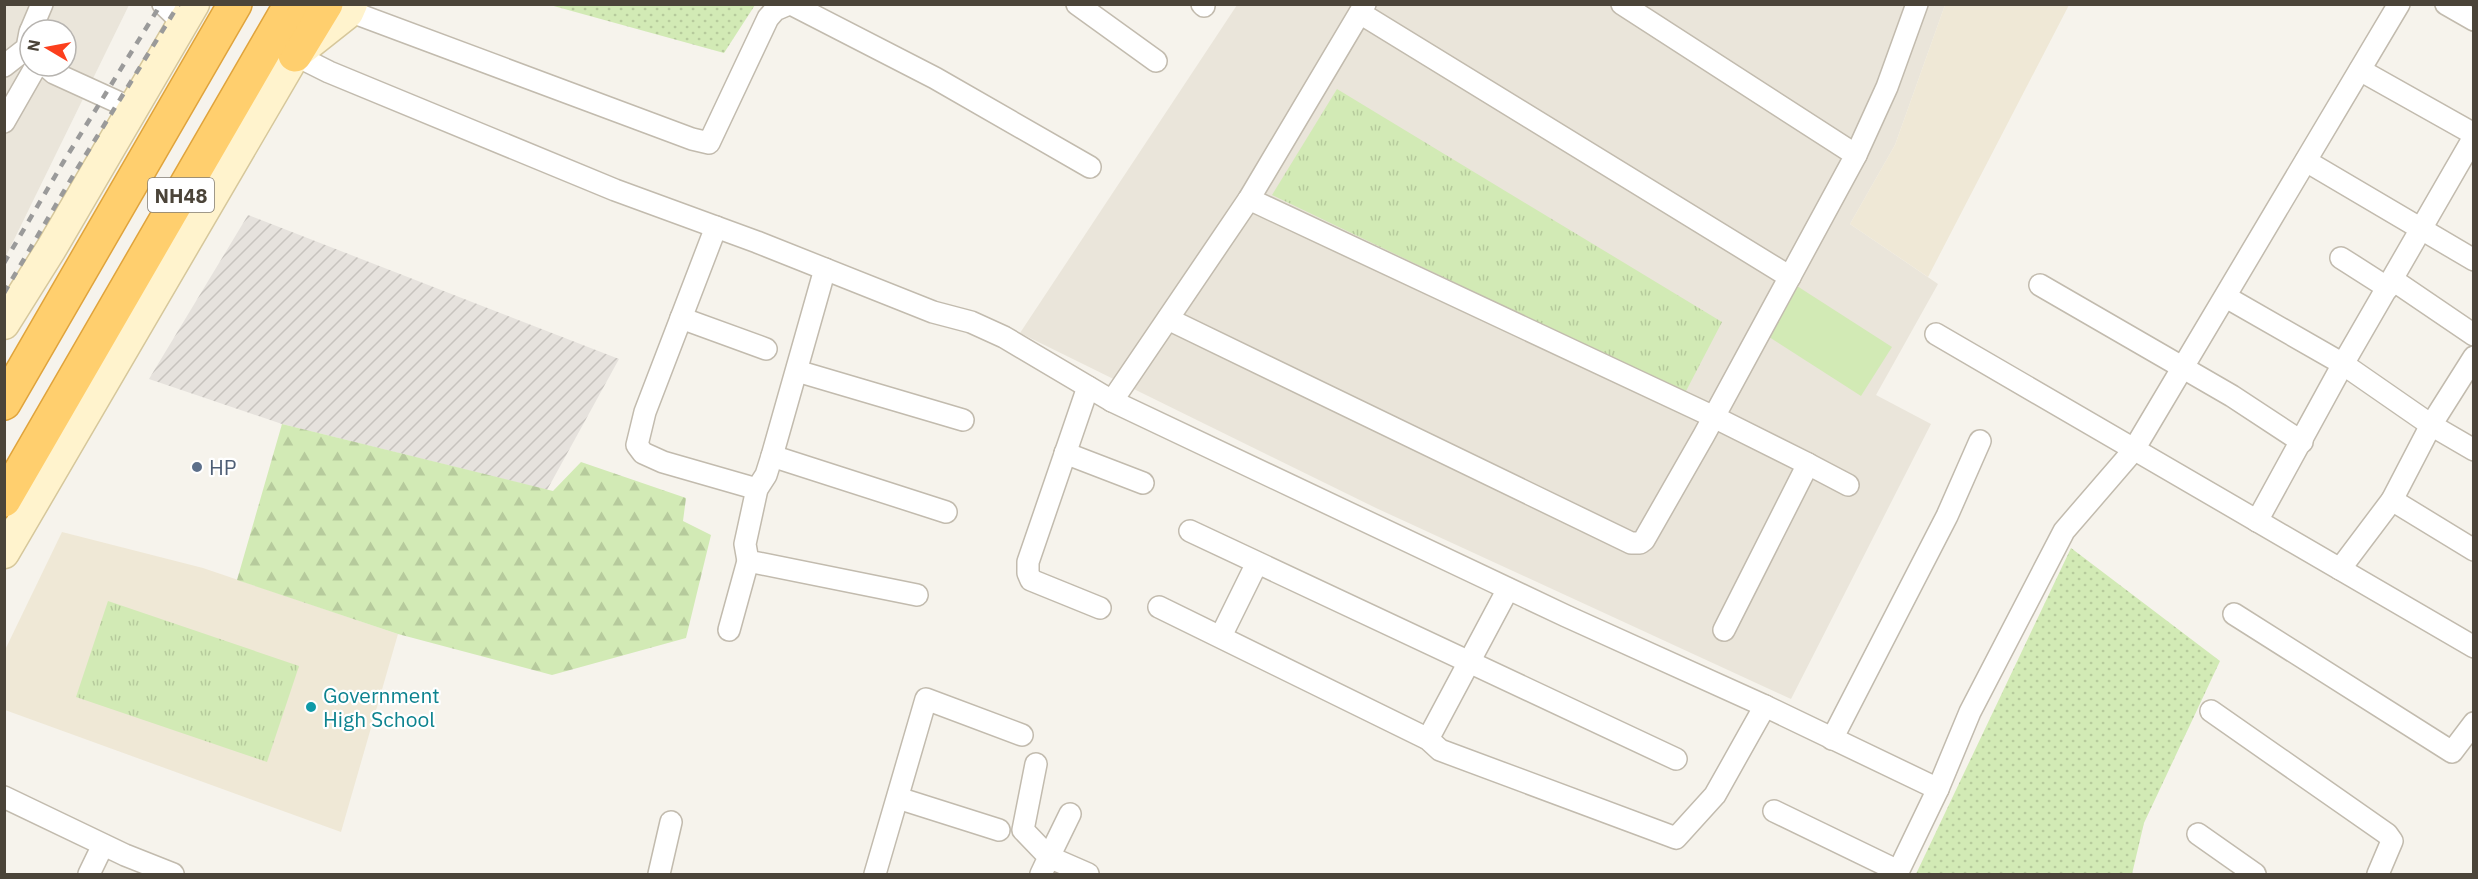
<svg xmlns="http://www.w3.org/2000/svg" width="2478" height="879" font-family="'IBM Plex Sans',sans-serif">
<style>
.residential{fill:#eae5da;fill-rule:evenodd}
.industrial{fill:url(#industrial-furrows)}
.education{fill:#efe8d6}
.grass{fill:url(#grass-dots)}
.forest{fill:url(#forest-firs)}
.park{fill:url(#park-tufts)}
.garden{fill:#d2eab5}
.lines{fill:none;stroke-linecap:round;stroke-linejoin:round}
.street-casing{stroke:#c2bbae;stroke-width:24}
.secondary-casing{stroke:#d6c79b;stroke-width:33}
.highway-casing{stroke:#e0a43c;stroke-width:36}
.street{stroke:#fff;stroke-width:21}
.secondary{stroke:#fff3cd;stroke-width:30}
.highway{stroke:#ffcf6e;stroke-width:33}
.rail{stroke:#9a9a9a;stroke-width:4.5;stroke-dasharray:8 8;stroke-linecap:butt}
.service-dot{fill:#5c6f8a;stroke:#fff;stroke-width:2}
.culture-dot{fill:#0f9aa8;stroke:#fff;stroke-width:2}
.labels{text-anchor:middle;dominant-baseline:central;stroke-width:4.5;stroke-linejoin:round;paint-order:stroke}
.shield{fill:#fff;stroke:#817c74;stroke-width:1.5}
.shield-label{font-size:20px;font-weight:bold;fill:#4b4439}
.service-label{font-size:21px;fill:#4e5e75;stroke:#fff;text-anchor:start}
.culture-label{font-size:21px;fill:#0d838f;stroke:#fff;text-anchor:start}
</style>
<defs>
<pattern id="industrial-furrows" width="10" height="10" patternUnits="userSpaceOnUse" patternTransform="scale(1.5)"><rect width="10" height="10" fill="#e6e2dd"/><path d="M-1 1l2-2M0 10L10 0M9 11l2-2" fill="none" stroke="#c7c3be"/></pattern>
<pattern id="grass-dots" width="8" height="8" patternUnits="userSpaceOnUse" patternTransform="scale(1.5)"><rect width="8" height="8" fill="#d2eab5"/><path d="M2 2h.1M6 6h.1" fill="none" stroke="#b6ca9c" stroke-width="1.8" stroke-linecap="round"/></pattern>
<pattern id="forest-firs" width="22" height="20" patternUnits="userSpaceOnUse" patternTransform="scale(1.5)"><rect width="22" height="20" fill="#d2eab5"/><path d="M5 1l3.5 6h-7zM16 11l3.5 6h-7z" fill="#b6ca9c"/></pattern>
<pattern id="park-tufts" width="24" height="20" patternUnits="userSpaceOnUse" patternTransform="scale(1.5)"><rect width="24" height="20" fill="#d2eab5"/><path d="M3 7l-1-3M5 7V3M7 7l1-3M15 17l-1-3M17 17v-4M19 17l1-3" fill="none" stroke="#b6ca9c"/></pattern>
</defs>
<rect width="100%" height="100%" fill="#f6f3ec"/>
<g class="residential">
<path d="M5 5H129L5 258ZM30 30H66V66H30Z"/>
<path d="M1237 5H1945L1895 145 1850 224 1938 284 1876 395 1931 424 1791 699 1376 508 1020 333Z"/>
</g>
<path class="industrial" d="M248 215 619 359 547 490 282 424 149 379Z"/>
<g class="education">
<path d="M1945 5H2069L1928 277 1850 224 1895 145Z"/>
<path d="M62 532 203 568 398 634 341 832 5 710 4 652Z"/>
</g>
<g class="grass">
<path d="M550 5H755L724 53Z"/>
<path d="M2071 548 2220 661 2144 823 2132 874H1916Z"/>
</g>
<path class="forest" d="M282 424 553 491 581 462 686 498 683 521 711 535 686 638 552 675 398 634 237 580Z"/>
<g class="park">
<path d="M1337 89 1722 322 1685 393 1272 195Z"/>
<path d="M108 601 299 666 267 762 76 697Z"/>
</g>
<path class="garden" d="M1797 286 1892 347 1861 396 1766 335Z"/>
<g class="lines">
<g class="street-casing">
<g id="street">
<path d="M163 4 183 23"/>
<path d="M791 4 935 78 1090 167"/>
<path d="M1077 4 1156 61"/>
<path d="M1202 4 1204 6"/>
<path d="M2446 4 2474 20"/>
<path d="M349 11 692 139 709 143 768 18 775 10 789 4"/>
<path d="M1360 13 1790 277"/>
<path d="M31 30 42 4"/>
<path d="M295 55 329 72 615 190 757 242 933 312 971 322 1004 337 1112 401 1566 616 1765 706 1938 789"/>
<path d="M4 66 27 48 30 32"/>
<path d="M46 66 54 73 133 109"/>
<path d="M2360 70 2474 134"/>
<path d="M4 122 36 66"/>
<path d="M1856 155 1887 87 1917 4"/>
<path d="M2306 161 2474 260"/>
<path d="M1249 199 1714 417 1808 464 1724 630"/>
<path d="M716 227 645 412 637 445 643 453 663 462 757 489"/>
<path d="M2341 258 2388 288"/>
<path d="M825 269 772 456 766 475 757 489 745 544 748 561 917 595"/>
<path d="M2393 280 2474 335"/>
<path d="M2040 285 2232 396 2302 442"/>
<path d="M2226 297 2343 364 2431 425 2474 450"/>
<path d="M681 318 766 349"/>
<path d="M1168 319 1631 543H1640L1644 540 1704 435 1856 155 1622 4"/>
<path d="M1936 334 2474 647"/>
<path d="M797 371 963 420"/>
<path d="M1088 387 1028 562V573L1031 580 1100 608"/>
<path d="M1112 401 1249 199 1365 4"/>
<path d="M1065 453 1143 483"/>
<path d="M772 456 946 512"/>
<path d="M1808 464 1848 485"/>
<path d="M2392 500 2474 550"/>
<path d="M2257 521 2343 364 2474 137"/>
<path d="M1190 531 1676 759"/>
<path d="M2340 569 2392 500 2431 425 2474 357"/>
<path d="M1159 607 1428 739 1440 750 1676 838 1715 795 1765 706"/>
<path d="M2234 614 2452 752 2474 723"/>
<path d="M729 630 748 561"/>
<path d="M1221 636 1257 563"/>
<path d="M2211 711 2387 834 2392 841 2378 874"/>
<path d="M1428 739 1508 589"/>
<path d="M1832 739 1947 516 1980 441"/>
<path d="M1036 764 1023 830 1049 857 1041 874"/>
<path d="M4 797 125 855 173 874"/>
<path d="M898 798 999 830"/>
<path d="M1774 811 1898 871"/>
<path d="M1070 814 1049 857 1088 874"/>
<path d="M2198 834 2255 874"/>
<path d="M89 874 103 845"/>
<path d="M659 874 671 822"/>
<path d="M875 874 926 699 1022 735"/>
<path d="M1897 874 1938 789 1970 712 2064 531 2133 451 2399 4"/>
</g>
</g>
<g class="secondary-casing">
<g id="secondary">
<path d="M4 324 51 249 194 4"/>
<path d="M4 553 295 55 348 13 352 4"/>
</g>
</g>
<g class="highway-casing">
<g id="highway">
<path d="M295 55 326 4"/>
<path d="M4 403 235 4"/>
<path d="M4 500 291 4"/>
</g>
</g>
<use href="#street" class="street"/>
<use href="#secondary" class="secondary"/>
<use href="#highway" class="highway"/>
<g class="rail">
<path d="M4 263 64 161 161 4"/>
<path d="M4 293 77 169 179 4"/>
</g>
</g>
<circle class="service-dot" cx="197" cy="467" r="6"/>
<circle class="culture-dot" cx="311" cy="707" r="6"/>
<g class="labels">
<rect class="shield" x="148" y="178" width="66" height="34" rx="4.5"/>
<g class="shield-label">
<text x="181" y="195">NH48</text>
</g>
<g class="service-label">
<text x="209" y="467">HP</text>
</g>
<g class="culture-label">
<text x="323" y="695">Government<tspan x="323" dy="24">High School</tspan></text>
</g>
</g>
<rect width="2478" height="879" fill="none" stroke="#4b4439" stroke-width="12"/>
<g transform="translate(48 48) rotate(280)"><circle r="28" fill="#ffffff" stroke="#b7b4b0" stroke-width="1.5"/>
<path d="M0-4.5L10 22L0 15L-10 22Z" fill="#fc3f1d"/>
<text y="-9" font-size="16" font-weight="bold" text-anchor="middle" fill="#4b4439">N</text>
</g>
</svg>
